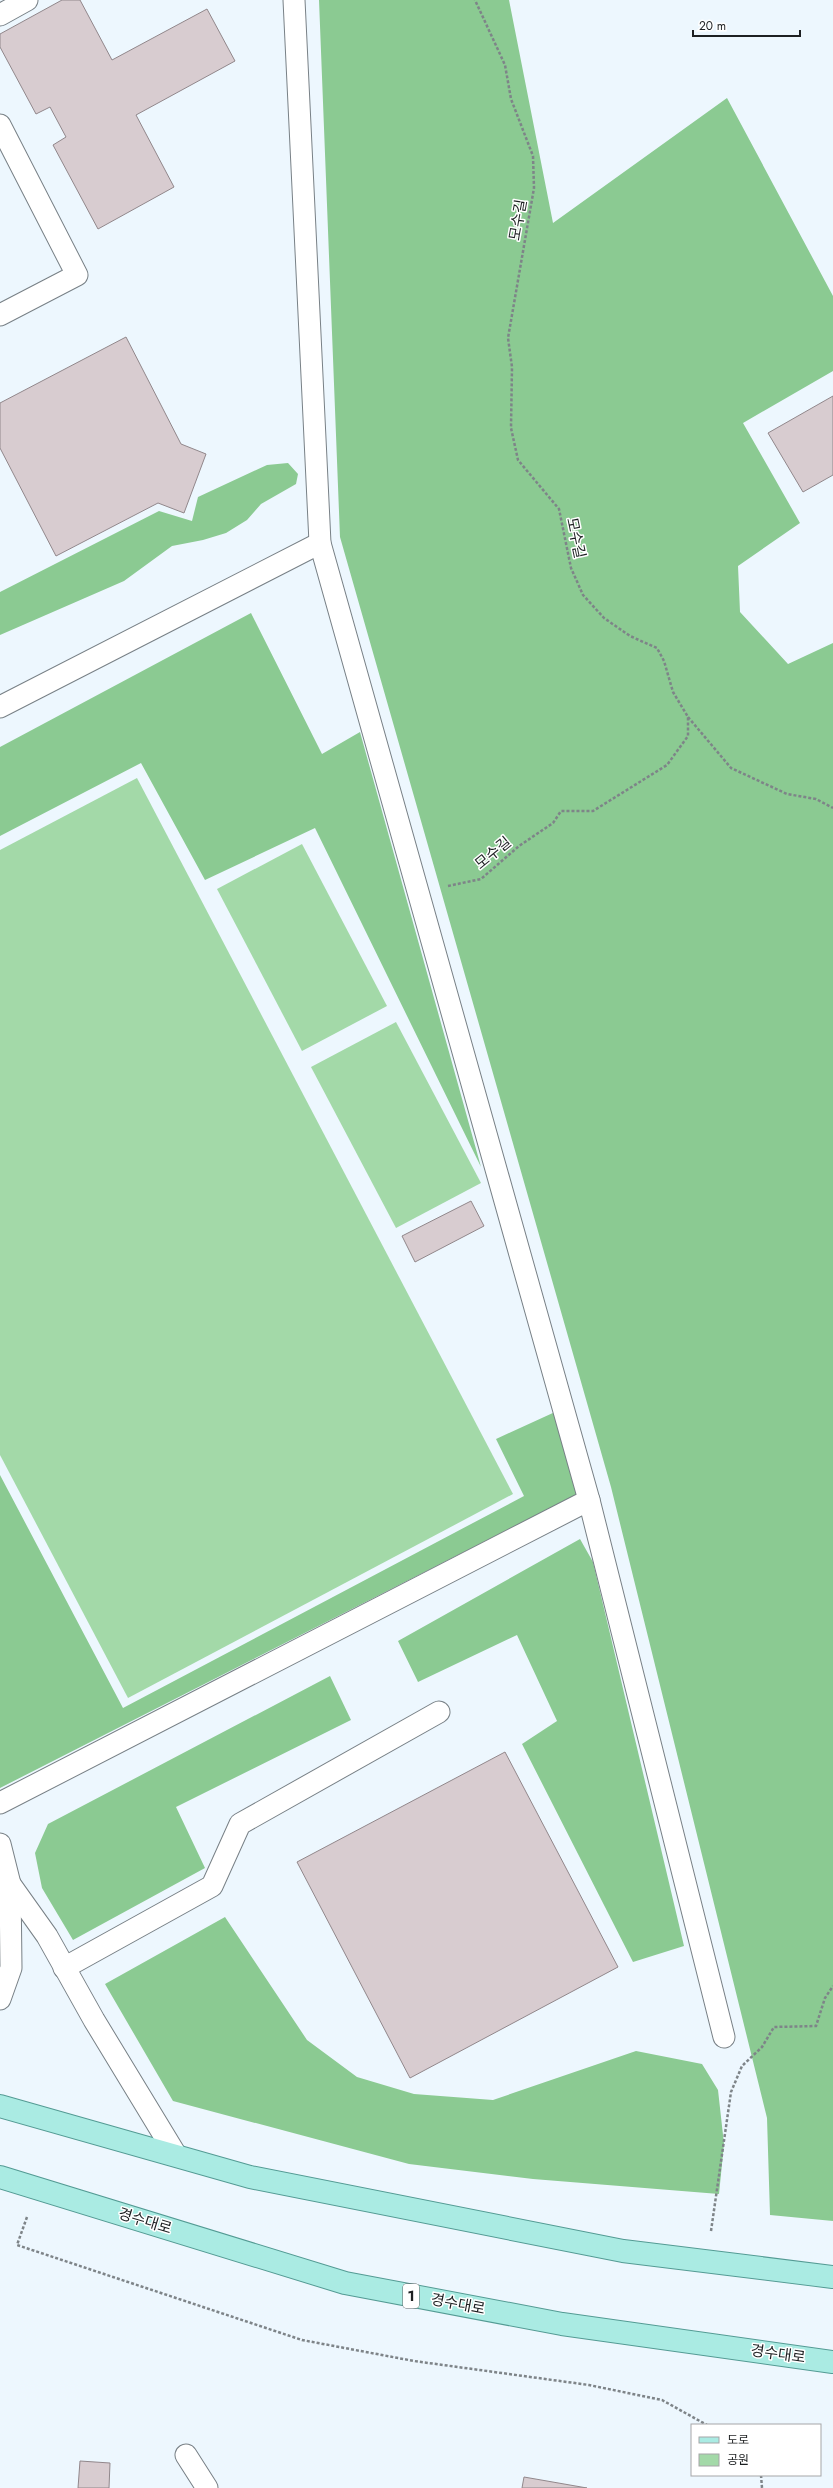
<svg xmlns="http://www.w3.org/2000/svg" width="833" height="2488" font-family="Jost,'Noto Sans KR',sans-serif">
<style>
.green{fill:#a3d9a8}
.forest{fill:#8bca92}
.building{fill:#d8ccd0;stroke:#91878b}
.lines{fill:none;stroke-linecap:round;stroke-linejoin:round}
.service-casing{stroke:#788086;stroke-width:23}
.primary-casing{stroke:#549b94;stroke-width:24}
.path{stroke:#7e8488;stroke-width:2.5;stroke-dasharray:3 2;stroke-linecap:butt}
.service{stroke:#fff;stroke-width:21}
.primary{stroke:#aaebe3;stroke-width:22}
.labels{text-anchor:middle;dominant-baseline:central;stroke-width:3;stroke-linejoin:round;paint-order:stroke}
.shield{fill:#fff;stroke:#616364;stroke-width:1}
.shield-label{font-size:14px;font-weight:bold;fill:#1d2022}
.street-label{font-size:15px;fill:#1d2022;stroke:#fff}
</style>
<rect width="100%" height="100%" fill="#edf7fe"/>
<g class="green">
<path d="M137 778 513 1494 128 1698 0 1455V850Z"/>
<path d="M302 844 387 1006 302 1051 217 889Z"/>
<path d="M396 1022 481 1183 396 1228 311 1067Z"/>
</g>
<g class="forest">
<path d="M319 0H509L553 223 727 98 833 296V371L743 423 800 523 738 566 740 612 788 664 833 643V2221L770 2215 767 2118 611 1487 340 537Z"/>
<path d="M288 463 298 474 296 484 261 504 247 520 226 533 203 540 172 546 124 581 0 635V592L159 511 192 521 198 497 267 465Z"/>
<path d="M251 613 322 754 360 732 481 1167 315 828 205 880 141 763 0 836V747Z"/>
<path d="M555 1412 578 1494 0 1788V1475L123 1708 524 1496 496 1439Z"/>
<path d="M580 1539 593 1562 684 1946 633 1962 522 1744 557 1721 517 1635 418 1682 398 1641Z"/>
<path d="M330 1676 351 1720 176 1807 205 1868 73 1940 42 1888 35 1853 48 1824Z"/>
<path d="M225 1917 307 2040 357 2077 414 2094 493 2100 636 2051 702 2064 718 2090 724 2144 719 2194 533 2179 409 2164 173 2101 105 1984Z"/>
</g>
<g class="building">
<path d="M62 0H80L112 60 207 9 235 61 136 115 174 187 98 229 53 145 66 137 50 107 36 114 0 47V34Z"/>
<path d="M126 337 181 444 206 454 184 513 158 503 56 556 0 448V403Z"/>
<path d="M833 396V475L803 492 768 433Z"/>
<path d="M471 1201 484 1226 415 1262 402 1236Z"/>
<path d="M505 1752 618 1967 410 2078 297 1862Z"/>
<path d="M80 2461 110 2463 109 2488H78Z"/>
<path d="M524 2477 587 2488H522Z"/>
</g>
<g class="lines">
<g class="service-casing">
<g id="service">
<path d="M0 15 27 0"/>
<path d="M0 125 77 275 0 315"/>
<path d="M0 707 320 543"/>
<path d="M589 1500 724 2037"/>
<path d="M0 1803 589 1500 320 543 294 0"/>
<path d="M0 1844 10 1884 11 1968 0 1999"/>
<path d="M10 1884 47 1936 94 2020 176 2155"/>
<path d="M64 1968 212 1886 240 1824 439 1712"/>
<path d="M186 2455 207 2488"/>
</g>
</g>
<g class="primary-casing">
<g id="primary">
<path d="M0 2106 250 2177 623 2251 833 2277"/>
<path d="M0 2177 345 2283 562 2324 833 2362"/>
</g>
</g>
<g class="path">
<path d="M688 717 731 768 787 794 816 799 833 808"/>
<path d="M448 886 481 879 519 846 553 823 561 811H593L667 765 688 736V717L673 692 664 661 657 648 630 636 604 618 583 595 571 568 559 509 518 460 511 428 512 367 508 338 534 188 533 156 511 99 505 65 475 0"/>
<path d="M27 2217 17 2245 302 2340 414 2361 589 2385 662 2400 707 2425"/>
<path d="M711 2231 731 2092 742 2066 762 2047 774 2027 816 2026 825 1998 833 1986"/>
<path d="M761 2475 762 2488"/>
</g>
<use href="#service" class="service"/>
<use href="#primary" class="primary"/>
</g>
<g class="labels">
<rect class="shield" x="403" y="2284" width="16" height="24" rx="3"/>
<g class="shield-label">
<text x="411" y="2296">1</text>
</g>
<g class="street-label">
<text transform="translate(518 220) rotate(-80)">모수길</text>
<text transform="translate(576 538) rotate(78)">모수길</text>
<text transform="translate(493 853) rotate(-39)">모수길</text>
<text transform="translate(145 2221) rotate(17)">경수대로</text>
<text transform="translate(458 2304) rotate(11)">경수대로</text>
<text transform="translate(778 2354) rotate(8)">경수대로</text>
</g>
</g>
<rect x="691" y="2424" width="130" height="52" fill="#ffffff" stroke="#a5a6a7"/>
<rect x="699" y="2437" width="20" height="6" fill="#aaebe3" stroke="#a5a6a7"/>
<text x="727" y="2444" font-size="12" fill="#1d2022">도로</text>
<rect x="699" y="2454" width="20" height="12" fill="#a3d9a8" stroke="#a5a6a7"/>
<text x="727" y="2464" font-size="12" fill="#1d2022">공원</text>
<path d="M693 30v6h107v-6" fill="none" stroke="#1d2022" stroke-width="2"/>
<text x="699" y="30" font-size="12" fill="#1d2022" stroke="#ffffff" stroke-width="3" paint-order="stroke">20 m</text>
</svg>
